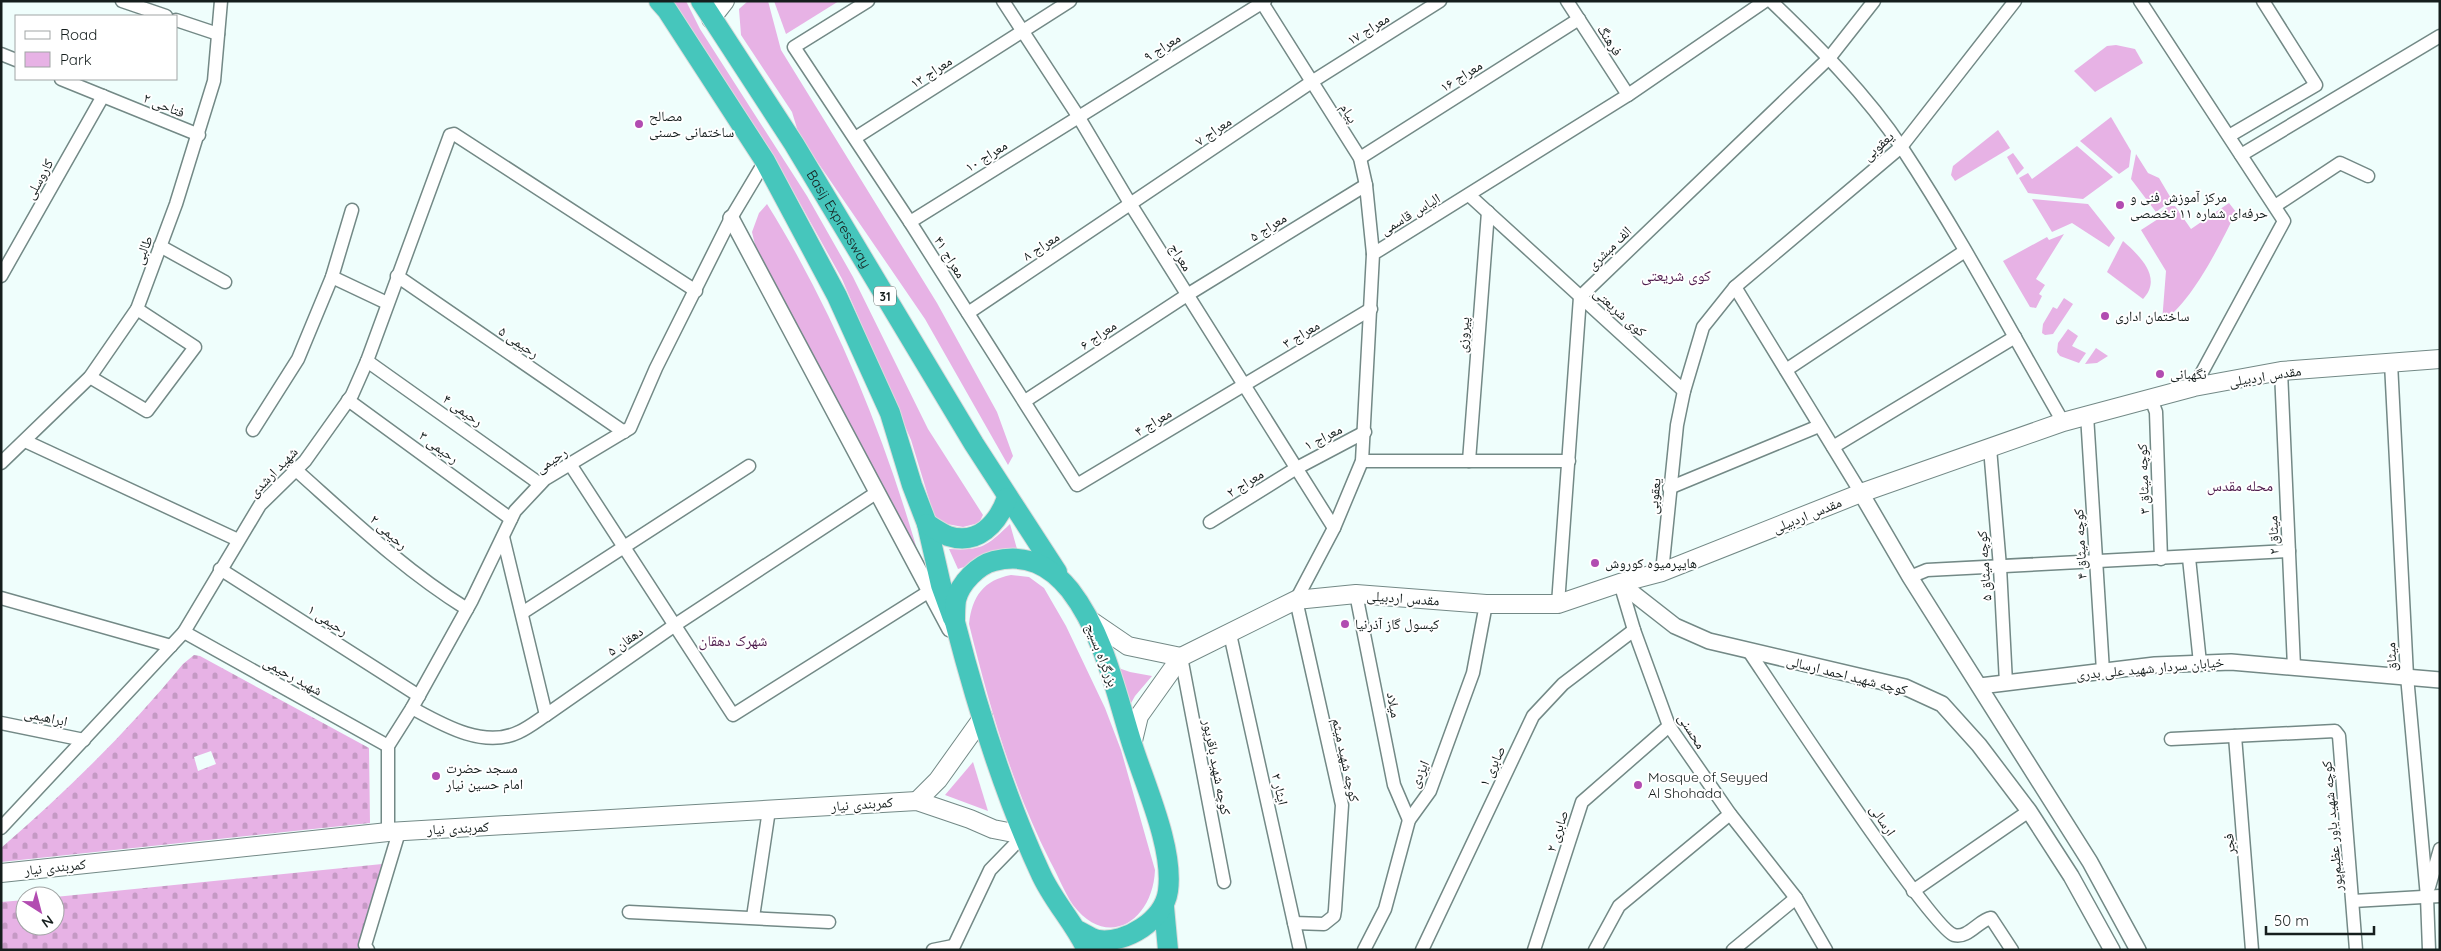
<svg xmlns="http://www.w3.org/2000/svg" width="2441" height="951" font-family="Quicksand,'Noto Naskh Arabic',sans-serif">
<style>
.green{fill:#e7b2e5}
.cemetery{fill:url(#cemetery-stones);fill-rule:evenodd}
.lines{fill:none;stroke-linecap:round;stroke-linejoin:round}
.minor-casing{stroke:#738986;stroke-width:15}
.tertiary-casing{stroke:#738986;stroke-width:18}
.secondary-casing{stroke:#738986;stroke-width:20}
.trunk-casing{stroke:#dadbdb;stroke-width:22}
.minor{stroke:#fff;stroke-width:12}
.tertiary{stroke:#fff;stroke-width:15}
.secondary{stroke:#fff;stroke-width:18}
.trunk{stroke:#46c6bc;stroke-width:20}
.poi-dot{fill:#b24cb1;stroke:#fff;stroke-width:2}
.labels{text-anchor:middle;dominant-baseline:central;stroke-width:4;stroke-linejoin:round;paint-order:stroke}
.shield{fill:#fff;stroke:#5b6261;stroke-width:1}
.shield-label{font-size:12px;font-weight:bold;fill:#151e1d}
.street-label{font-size:14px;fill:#151e1d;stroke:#fff}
.poi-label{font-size:14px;fill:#151e1d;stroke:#fff;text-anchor:start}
.neighbourhood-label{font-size:15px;fill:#501f4f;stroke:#fff}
</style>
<defs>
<pattern id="cemetery-stones" width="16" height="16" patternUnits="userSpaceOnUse" patternTransform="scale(1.25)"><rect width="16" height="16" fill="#e7b2e5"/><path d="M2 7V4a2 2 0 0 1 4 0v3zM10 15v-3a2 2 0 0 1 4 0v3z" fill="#c599c4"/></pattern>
</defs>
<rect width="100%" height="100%" fill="#effefc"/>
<g class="green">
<path d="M667 1H686L700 29 807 196 853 277 928 429 983 515 979 523 963 527 936 522 911 440 842 279 787 180 730 88Z"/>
<path d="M748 1H768L781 50 937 303 997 412 1013 456 1008 465 925 319 799 135 792 112 741 35 739 9Z"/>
<path d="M774 1H839L786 34Z"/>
<path d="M2116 45 2135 49 2143 63 2095 92 2074 71 2107 46Z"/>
<path d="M2111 117 2131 151 2129 167 2119 174 2080 141Z"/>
<path d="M1998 130 2010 148 1955 181 1951 175 1953 166Z"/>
<path d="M2077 146 2113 177 2083 199 2028 193 2019 178 2028 173 2032 179Z"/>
<path d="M2013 153 2024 168 2017 175 2007 157Z"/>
<path d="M2136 154 2148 173 2159 178 2172 200 2156 212 2131 179Z"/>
<path d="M2032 199 2088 204 2115 238 2109 247 2072 223 2052 232Z"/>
<path d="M2229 203 2236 212C2220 245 2192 302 2162 322L2166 271 2141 230 2158 219 2156 215 2169 206H2175L2191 229Z"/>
<path d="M767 204C836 315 885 437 921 563L815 358 758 258 752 232 759 213Z"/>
<path d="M2064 234 2036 279 2045 285 2039 294 2042 296 2036 308 2030 307 2003 261 2047 237 2049 240Z"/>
<path d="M2123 241C2140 256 2163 278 2143 299L2107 272Z"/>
<path d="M2064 298 2073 304 2053 334 2045 335 2042 333 2043 324 2053 307 2057 309Z"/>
<path d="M2068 329 2078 336 2072 346 2086 353 2079 363 2060 356 2057 352 2058 343Z"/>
<path d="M2096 348 2108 356 2097 363 2085 364Z"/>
<path d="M1010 524 1017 549 958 569 949 549C982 551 987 546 1010 524Z"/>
<path d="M1011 575 1029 577 1044 588 1066 626 1105 708 1121 750 1155 870C1153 920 1108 951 1073 905 1064 892 1058 875 1050 861 1012 786 989 705 969 624 972 596 984 580 1011 575Z"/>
<path d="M1107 664 1130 672 1152 676 1135 696 1125 714Z"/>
<path d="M973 762 988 811 945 795Z"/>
</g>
<g class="cemetery">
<path d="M194 655 200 656 369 748 370 823 1 862V848C67 791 128 731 183 664ZM211 751 216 764 198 771 194 757Z"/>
<path d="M392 863 358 950H1V902L25 900V926H55V897Z"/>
</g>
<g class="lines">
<g class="minor-casing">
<g id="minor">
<path d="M122 1 166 16"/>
<path d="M868 1 794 47 910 222 1077 485 1371 309"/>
<path d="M1003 1 1078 116 1131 205 1334 528"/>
<path d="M1261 1 1360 158 1366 185 1373 254"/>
<path d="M1567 1 1628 95"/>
<path d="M1771 1C1818 46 1866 94 1902 148 1960 236 2010 330 2063 422"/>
<path d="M2140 1 2284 221 2194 387"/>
<path d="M176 20 218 34"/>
<path d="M1 54 16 60"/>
<path d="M61 79 199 135"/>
<path d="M2229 136 2316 85 2263 1"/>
<path d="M855 138 1070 1"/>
<path d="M2241 155 2440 36"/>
<path d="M1360 158 1579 19"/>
<path d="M1469 195 1684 391"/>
<path d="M2275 206 2340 163 2368 176"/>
<path d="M910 222 1265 1"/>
<path d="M160 246 225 282"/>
<path d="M1 276 103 96"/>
<path d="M397 276 624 432"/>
<path d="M332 277 387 303"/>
<path d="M1735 287 1861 493"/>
<path d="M968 313 1313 81 1440 1"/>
<path d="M367 361 540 484"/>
<path d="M2391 363 2407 676 2427 897 2429 950"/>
<path d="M1786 370 1965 251"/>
<path d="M2281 371 2294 667"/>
<path d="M90 377 147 411 195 347 137 309"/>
<path d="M2151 399 2156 412 2161 559"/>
<path d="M348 400 511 519"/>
<path d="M1025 401 1187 295 1366 185"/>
<path d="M2087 415 2103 671"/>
<path d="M253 430 298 359 332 277 352 210"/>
<path d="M25 441 238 540"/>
<path d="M1833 447 2015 337"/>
<path d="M1990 448 2000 567 2006 683"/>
<path d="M1362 461H1569"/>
<path d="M1469 461 1488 212"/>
<path d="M1 463 90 377 137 309 176 204 214 81 221 1"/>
<path d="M570 464 733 715 928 592"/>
<path d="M296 470C351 519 404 570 467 609"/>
<path d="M1669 488 1819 426"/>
<path d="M1210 522 1295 469 1365 432"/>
<path d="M503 537 546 715 675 625 876 493"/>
<path d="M2189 558 2200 663"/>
<path d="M220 569 419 696"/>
<path d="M1662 572 1677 425 1684 391 1703 327 1735 287 1901 147 2015 1"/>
<path d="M1910 577 1927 570 2289 551"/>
<path d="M1620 583 1634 630 1669 726 1730 814 1796 898 1826 950"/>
<path d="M1356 594 1394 785 1409 820"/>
<path d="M1 598 171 646"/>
<path d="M1558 604 1580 297 1830 57 1874 1"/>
<path d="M522 613 749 466"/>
<path d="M184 632 388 746"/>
<path d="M1230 634 1300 950"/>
<path d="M1748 650C1773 687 1932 929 1954 935 1968 939 1979 920 1991 918L2012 950"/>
<path d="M1181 657 1224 882"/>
<path d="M412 708C443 725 484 749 519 732 528 728 537 721 546 715"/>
<path d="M1 723 84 740"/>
<path d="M2235 736 2252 950"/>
<path d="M2171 739 2335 731 2339 736 2356 950"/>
<path d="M1 828 184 632 260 505 305 461 352 395 367 361 450 135 454 134 696 291"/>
<path d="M388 832V746L412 708 472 600 515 511 545 479 630 428 656 368 731 218 765 161"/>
<path d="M2429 887 2440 849"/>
<path d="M1913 891 2029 811"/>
<path d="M2353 901 2440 896"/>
<path d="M629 912 829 922"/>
<path d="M753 917 769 810"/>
<path d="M1294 923 1324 924 1334 916 1335 910 1342 805 1296 600 1334 528 1362 461 1373 254 1628 95 1765 1"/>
<path d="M368 950 365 945 399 832"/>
<path d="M933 950 953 946"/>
<path d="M952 950 990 870 1024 835"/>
<path d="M1364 950 1385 909 1409 820 1430 791 1473 673 1486 604"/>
<path d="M1422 950 1533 716 1563 684 1634 630"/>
<path d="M1534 950 1582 802 1669 726"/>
<path d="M1595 950 1619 906 1730 814"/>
<path d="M1733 950 1796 898"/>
</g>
</g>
<g class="tertiary-casing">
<g id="tertiary">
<path d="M731 218 950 629"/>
<path d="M1861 493 1910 577 2090 862 2138 950"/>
<path d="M1620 583 1675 626 1709 641 1905 687 1942 704 1979 745 2029 811 2071 876 2112 950"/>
<path d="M1980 686 2155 665 2231 662 2440 680"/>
</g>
</g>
<g class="secondary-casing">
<g id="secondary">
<path d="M711 19 725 1"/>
<path d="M1087 618 1128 646 1181 657"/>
<path d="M1132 745 1139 716 1181 657 1296 600 1356 594 1486 604H1558L1620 583 1662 572 1861 493 2063 422 2194 387 2281 371 2440 359"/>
<path d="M917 801 938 780 983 717"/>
<path d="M1 873 388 832 917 801 970 819 993 829 1024 835"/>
</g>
</g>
<g class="trunk-casing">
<g id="trunk">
<path d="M659 1 667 10 765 161 837 296 890 413 912 485 927 524 941 585 953 618"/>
<path id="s1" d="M701 1 794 144 974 444 1057 572"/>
<path d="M927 524C934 528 941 533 948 536 978 546 998 523 1007 498"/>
<path d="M1164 907 1168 950"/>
<path d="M1077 930C1084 933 1091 939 1098 940 1126 944 1164 920 1168 891 1174 848 1145 785 1132 744 1116 693 1104 634 1070 590 1050 565 1026 553 994 561 978 565 960 583 956 600 955 607 955 615 955 622 977 707 1003 792 1040 872 1052 900 1074 922 1087 950"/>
</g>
</g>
<use href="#minor" class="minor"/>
<use href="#tertiary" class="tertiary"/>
<use href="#secondary" class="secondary"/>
<use href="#trunk" class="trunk"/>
</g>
<g class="poi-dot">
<circle cx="639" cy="124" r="5"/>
<circle cx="2120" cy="205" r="5"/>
<circle cx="2105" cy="316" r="5"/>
<circle cx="2160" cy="374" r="5"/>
<circle cx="1595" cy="563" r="5"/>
<circle cx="1345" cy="624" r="5"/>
<circle cx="436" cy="776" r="5"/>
<circle cx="1638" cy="785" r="5"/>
</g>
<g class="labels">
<rect class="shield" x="874" y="286.5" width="22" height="19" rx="4"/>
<g class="shield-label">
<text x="885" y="296">31</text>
</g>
<g class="street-label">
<text transform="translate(1368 29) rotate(-32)">معراج ۱۷</text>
<text transform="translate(1610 40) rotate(57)">فرهنگ</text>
<text transform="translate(1162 47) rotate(-32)">معراج ۹</text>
<text transform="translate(931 72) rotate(-33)">معراج ۱۲</text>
<text transform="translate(1461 76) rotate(-32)">معراج ۱۶</text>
<text transform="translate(164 105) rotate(22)">فتاحی ۲</text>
<text transform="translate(1349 113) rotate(59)">پیام</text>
<text transform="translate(1213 131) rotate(-34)">معراج ۷</text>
<text transform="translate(1878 146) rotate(-42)">یعقوبی</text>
<text transform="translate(986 156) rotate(-32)">معراج ۱۰</text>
<text transform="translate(39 179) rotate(-61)">کاروسلی</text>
<text transform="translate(1410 214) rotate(-31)">الیاس قاسمی</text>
<text stroke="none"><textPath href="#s1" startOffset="258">Basij Expressway</textPath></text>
<text transform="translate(1268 227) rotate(-32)">معراج ۵</text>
<text transform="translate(1041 246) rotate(-33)">معراج ۸</text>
<text transform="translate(1609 248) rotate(-44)">الف مبشری</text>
<text transform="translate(143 250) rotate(-69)">طالبی</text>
<text transform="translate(950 257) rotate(58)">معراج ۴۱</text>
<text transform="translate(1181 257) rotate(58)">معراج</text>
<text transform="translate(1620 312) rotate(42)">کوی شریعتی</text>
<text transform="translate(1301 334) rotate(-31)">معراج ۳</text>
<text transform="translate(1098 335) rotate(-34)">معراج ۶</text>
<text transform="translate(1463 335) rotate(-86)">پیروزی</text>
<text transform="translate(519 342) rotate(34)">رحیمی ۵</text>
<text transform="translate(2265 376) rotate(-9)">مقدس اردبیلی</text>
<text transform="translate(463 410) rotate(35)">رحیمی ۴</text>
<text transform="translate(1153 422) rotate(-31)">معراج ۴</text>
<text transform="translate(1323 437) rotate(-27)">معراج ۱</text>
<text transform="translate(439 447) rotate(36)">رحیمی ۳</text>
<text transform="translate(551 460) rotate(-34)">رحیمی</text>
<text transform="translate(273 472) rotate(-46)">شهید ارشدی</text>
<text transform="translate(2143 479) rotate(-92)">کوچه میثاق ۳</text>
<text transform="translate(1245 483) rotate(-32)">معراج ۲</text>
<text transform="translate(1654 496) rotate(-85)">یعقوبی</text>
<text transform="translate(1807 515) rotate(-22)">مقدس اردبیلی</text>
<text transform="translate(389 532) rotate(42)">رحیمی ۲</text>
<text transform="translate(2273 535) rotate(-92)">میثاق ۲</text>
<text transform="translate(2080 544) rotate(-93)">کوچه میثاق ۴</text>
<text transform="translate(1984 566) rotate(-94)">کوچه میثاق ۵</text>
<text transform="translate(1403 598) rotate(4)">مقدس اردبیلی</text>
<text transform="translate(328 620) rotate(33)">رحیمی ۱</text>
<text transform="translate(625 641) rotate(-35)">دهقان ۵</text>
<text transform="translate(1102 655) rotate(69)">بزرگراه بسیج</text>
<text transform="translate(2391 657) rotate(-93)">میثاق</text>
<text transform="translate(2150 668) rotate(-5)">خیابان سردار شهید علی بدری</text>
<text transform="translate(1847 675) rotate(14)">کوچه شهید احمد ارسالی</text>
<text transform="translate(293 676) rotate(29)">شهید رحیمی</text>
<text transform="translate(1394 705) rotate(79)">میلاد</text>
<text transform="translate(46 717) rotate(12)">ابراهیمی</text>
<text transform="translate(1692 731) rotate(58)">محسنی</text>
<text transform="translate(1346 760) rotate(78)">کوچه شهید میثم</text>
<text transform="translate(1492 766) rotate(-65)">صابری ۱</text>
<text transform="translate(1217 767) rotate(79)">کوچه شهید باقرپور</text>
<text transform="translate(1419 774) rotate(-66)">ایزدی</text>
<text transform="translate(1280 789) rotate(77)">ایثار ۲</text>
<text transform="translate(862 804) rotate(-4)">کمربندی نیار</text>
<text transform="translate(1883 820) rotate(56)">ارسالی</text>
<text transform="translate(2332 826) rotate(-95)">کوچه شهید یاور عظیم‌پور</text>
<text transform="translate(458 828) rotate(-3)">کمربندی نیار</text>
<text transform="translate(1557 831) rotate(-72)">صابری ۲</text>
<text transform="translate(2229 844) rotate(-95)">فجر</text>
<text transform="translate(55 867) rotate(-6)">کمربندی نیار</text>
</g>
<g class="poi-label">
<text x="649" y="116">مصالح<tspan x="649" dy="16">ساختمانی حسنی</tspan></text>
<text x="2130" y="197">مرکز آموزش فنی و<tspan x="2130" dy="16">حرفه‌ای شماره ۱۱ تخصصی</tspan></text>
<text x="2115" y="316">ساختمان اداری</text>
<text x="2170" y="374">نگهبانی</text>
<text x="1605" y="563">هایپرمیوه کوروش</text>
<text x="1355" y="624">کپسول گاز آذرنیا</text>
<text x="446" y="768">مسجد حضرت<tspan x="446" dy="16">امام حسین نیار</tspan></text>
<text x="1648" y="777">Mosque of Seyyed<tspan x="1648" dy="16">Al Shohada</tspan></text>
</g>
<g class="neighbourhood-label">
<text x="1676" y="275">کوی شریعتی</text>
<text x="2240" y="485">محله مقدس</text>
<text x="733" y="640">شهرک دهقان</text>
</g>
</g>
<rect width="2441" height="951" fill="none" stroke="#151e1d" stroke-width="5"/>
<rect x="15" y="15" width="162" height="65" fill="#ffffff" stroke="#a1a5a5"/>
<rect x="25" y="31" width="25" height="8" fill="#ffffff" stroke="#a1a5a5"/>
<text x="60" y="40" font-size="15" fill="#151e1d">Road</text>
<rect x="25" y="52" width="25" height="15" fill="#e7b2e5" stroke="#a1a5a5"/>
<text x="60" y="65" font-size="15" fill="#151e1d">Park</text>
<g transform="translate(40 911) rotate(144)"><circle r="24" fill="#ffffff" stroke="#a1a5a5"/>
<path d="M0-4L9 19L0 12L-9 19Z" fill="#b24cb1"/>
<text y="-8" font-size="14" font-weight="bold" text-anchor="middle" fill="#151e1d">N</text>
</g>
<path d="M2266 926v8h108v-8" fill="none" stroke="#151e1d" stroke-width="2.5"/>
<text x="2274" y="926" font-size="15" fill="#151e1d" stroke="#ffffff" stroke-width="4" paint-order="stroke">50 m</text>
</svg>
